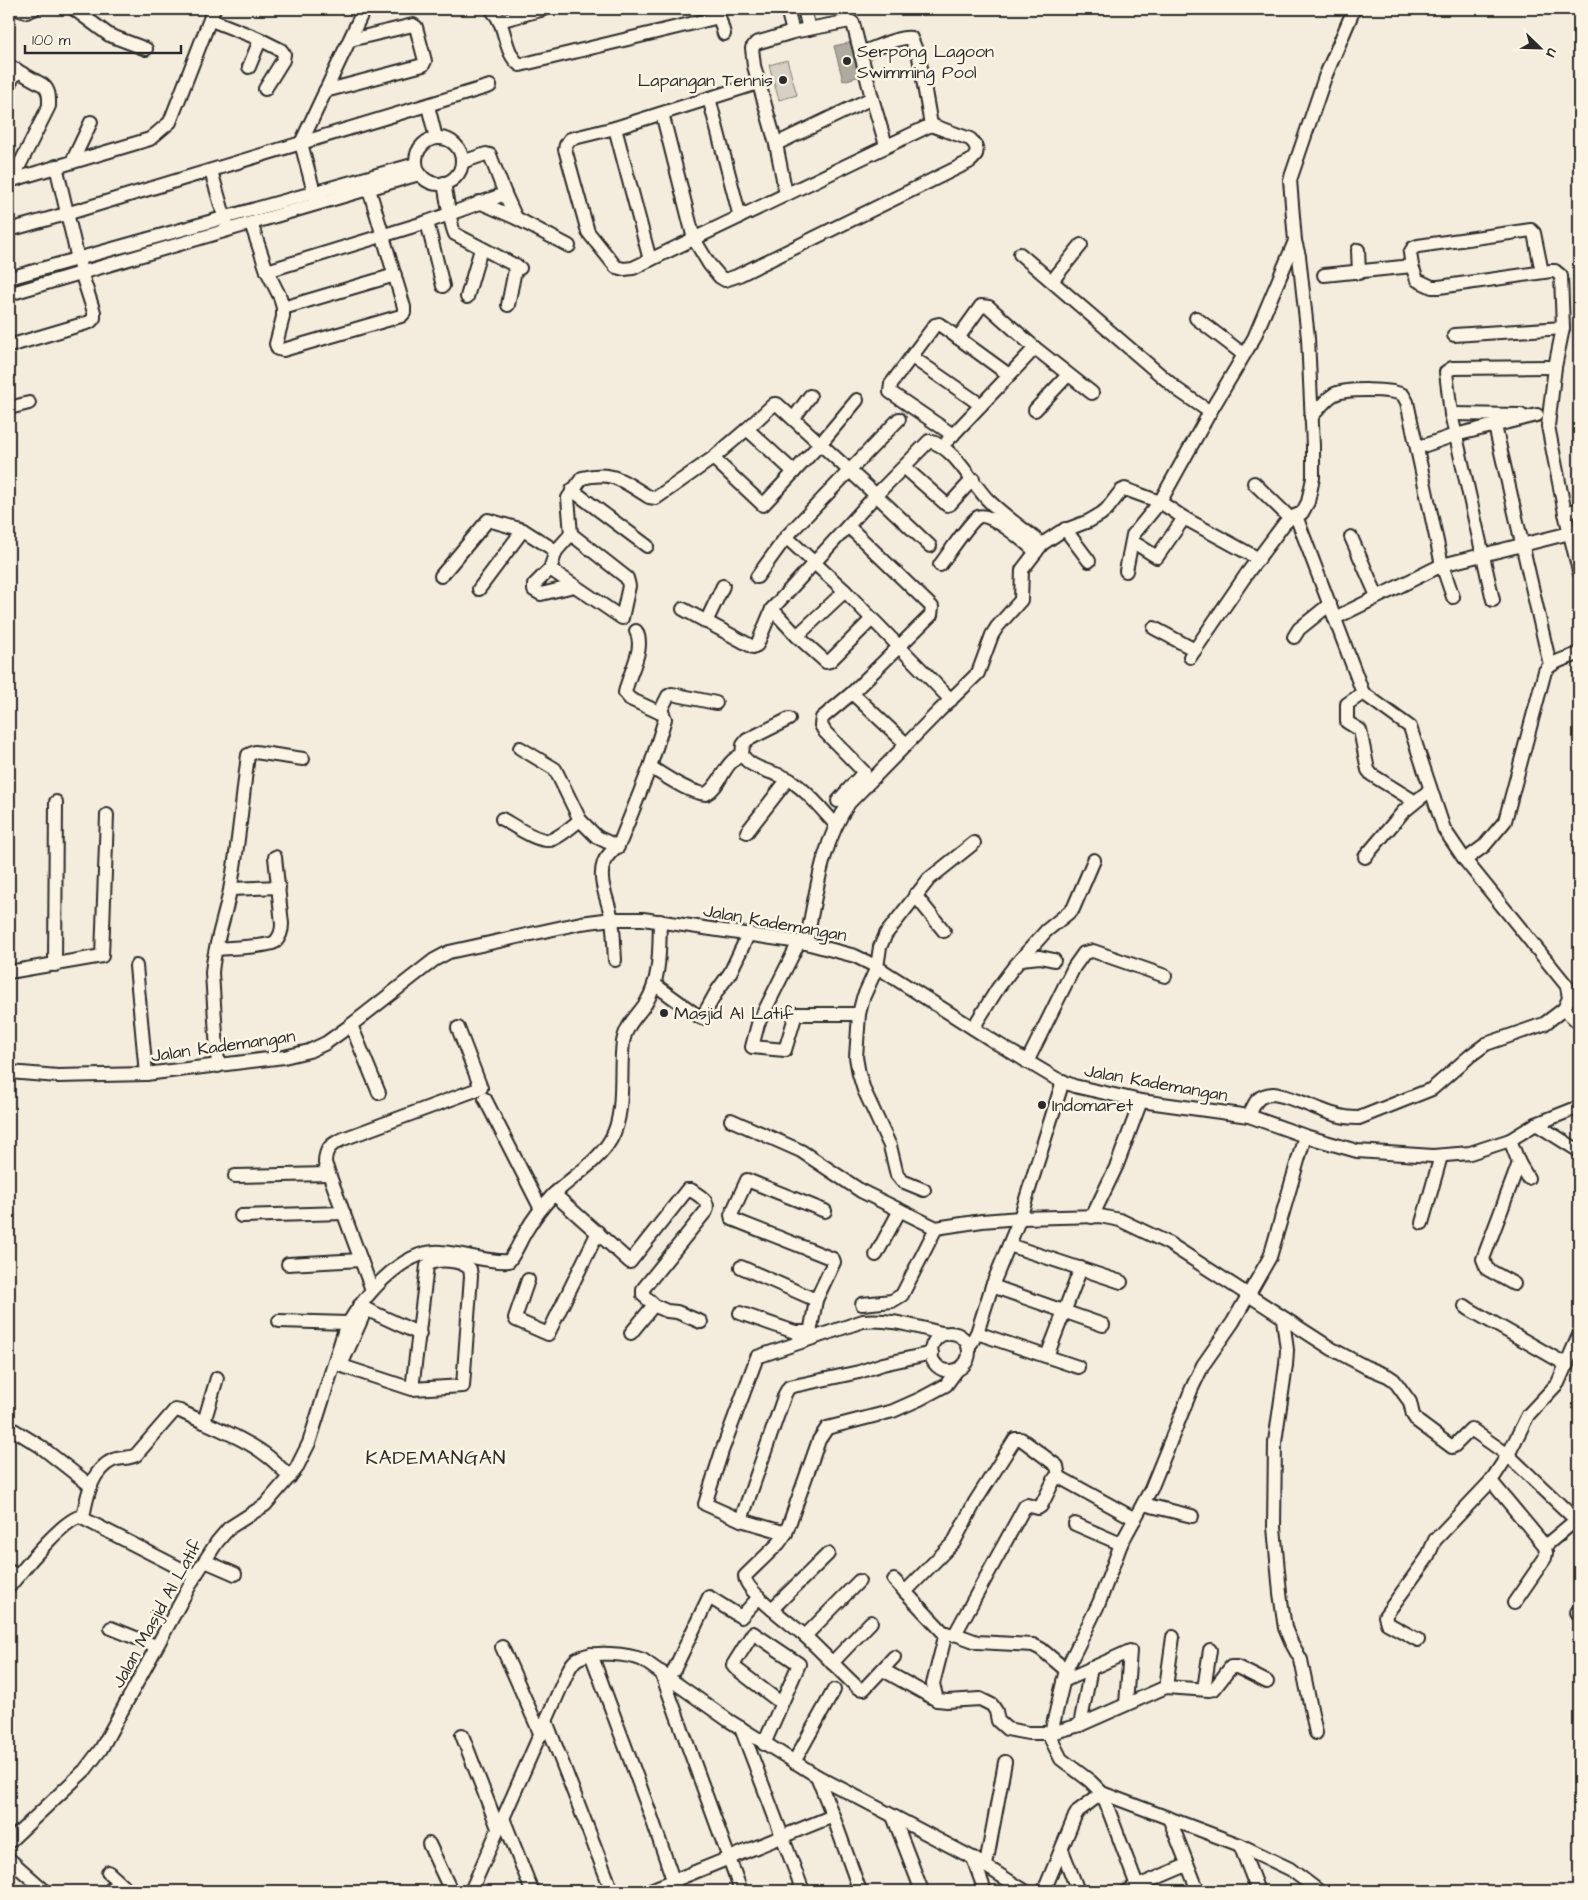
<svg xmlns="http://www.w3.org/2000/svg" width="1588" height="1900" font-family="'Architects Daughter',sans-serif">
<style>
.green{fill:#d6d1c4;stroke:#807e78}
.water{fill:#afaaa0;stroke:#7a7771}
.lines{fill:none;stroke-linecap:round;stroke-linejoin:round}
.minor-casing{stroke:#2b2b2b;stroke-width:16}
.minor{stroke:#fcf5e5;stroke-width:12}
.poi-dot{fill:#2b2b2b;stroke:#fcf5e5;stroke-width:2}
.labels{text-anchor:middle;dominant-baseline:central;stroke-width:5;stroke-linejoin:round;paint-order:stroke}
.poi-label{font-size:18px;fill:#2b2b2b;stroke:#fcf5e5;text-anchor:start}
.street-label{font-size:18px;fill:#2b2b2b;stroke:#fcf5e5}
.quarter-label{font-size:20px;letter-spacing:1px;fill:#2b2b2b;stroke:#fcf5e5}
</style>
<rect width="100%" height="100%" fill="#f4edde"/>
<filter id="ink" filterUnits="userSpaceOnUse"><feTurbulence type="fractalNoise" baseFrequency=".02" numOctaves="2"/><feDisplacementMap in="SourceGraphic" scale="10" xChannelSelector="R" yChannelSelector="G"/><feConvolveMatrix kernelMatrix="1 2 1 2 8 2 1 2 1" color-interpolation-filters="sRGB"/></filter>
<g filter="url(#ink)">
<path class="green" d="M787 60 797 95 779 100 769 65Z"/>
<path class="water" d="M852 42 861 76 843 81 834 46Z"/>
<g class="lines">
<g class="minor-casing">
<g id="minor">
<path d="M17 9 27 12 34 9"/>
<path d="M74 9 109 35 146 49"/>
<path d="M491 9C494 13 498 17 500 22 506 36 507 56 520 65L719 17"/>
<path d="M717 9 724 34"/>
<path d="M787 9 793 32"/>
<path d="M804 9 809 29"/>
<path d="M211 20 257 38 281 50 284 54 283 60 265 89"/>
<path d="M499 21 544 9"/>
<path d="M861 53C873 49 899 36 911 38L919 57 931 125"/>
<path d="M9 66 43 85C50 91 49 98 49 106L12 180"/>
<path d="M249 67 260 40"/>
<path d="M9 84 17 70"/>
<path d="M325 91 423 65 425 61 416 27 413 25 350 40"/>
<path d="M709 98 740 217"/>
<path d="M428 106 436 138"/>
<path d="M662 113 694 239 709 264 720 277 725 280 737 276 969 162C979 155 979 147 970 139L931 125 633 268 624 269 616 267 588 232 565 149 566 145 570 139 615 128 758 83"/>
<path d="M615 128 650 260"/>
<circle cx="439" cy="161" r="23"/>
<path d="M776 144 872 98"/>
<path d="M72 162 91 122"/>
<path d="M462 162 486 154 490 155 505 194 516 218"/>
<path d="M211 171 227 226"/>
<path d="M9 181 150 139 170 122 214 9"/>
<path d="M444 183C446 193 451 229 455 234L520 268"/>
<path d="M786 194 776 144 754 66 752 48 756 43 793 32 850 21 853 23 872 98 886 145"/>
<path d="M316 200 301 143 364 9"/>
<path d="M479 202 516 218 569 246"/>
<path d="M427 222 443 286"/>
<path d="M251 223 267 271 280 297 283 308V317L276 344 278 349 283 350 401 316 404 313V307L369 189"/>
<path d="M9 230 66 214 490 86"/>
<path d="M1358 250 1359 273"/>
<path d="M1020 254 1178 390 1210 412"/>
<path d="M267 271 427 222 505 194"/>
<path d="M1542 272 1534 233 1531 230 1418 246 1413 248 1410 253 1412 266 1417 280 1432 287H1439L1551 271H1555L1561 276 1563 328 1555 367 1548 426 1565 513 1579 571"/>
<path d="M1324 275 1412 266"/>
<path d="M9 278 416 164"/>
<path d="M1052 281 1081 245"/>
<path d="M9 294 419 174"/>
<path d="M467 297 481 249"/>
<path d="M508 305 516 265"/>
<path d="M283 308 395 275"/>
<path d="M1196 318 1243 354"/>
<path d="M1454 335 1563 328"/>
<path d="M958 338 981 306 989 307 1035 348 1092 393"/>
<path d="M9 346 90 322 94 318V312L81 272 56 166"/>
<path d="M912 357 981 405"/>
<path d="M9 408 29 403"/>
<path d="M1035 410 1068 375"/>
<path d="M1451 414 1521 415"/>
<path d="M1311 417C1318 410 1325 400 1333 395 1345 388 1392 389 1403 395L1407 402 1442 565 1453 597"/>
<path d="M794 418 810 396"/>
<path d="M899 419 786 537 845 591 951 700"/>
<path d="M1495 426 1550 665"/>
<path d="M747 429 794 472"/>
<path d="M953 435 890 392 891 384 935 325 939 324 1009 375"/>
<path d="M948 440 1035 348"/>
<path d="M1417 448 1455 435 1537 415"/>
<path d="M713 458 763 505 821 443 857 400"/>
<path d="M904 467 947 505 950 504 973 479"/>
<path d="M1254 483 1290 518"/>
<path d="M572 490 647 546"/>
<path d="M1565 513 1579 509"/>
<path d="M1065 529 1089 561"/>
<path d="M1351 537 1377 596"/>
<path d="M1138 545 1157 557 1184 518"/>
<path d="M930 546 876 495 929 441C954 446 972 484 988 500 1004 516 1025 530 1042 544"/>
<path d="M556 551 550 569 534 585V590L541 594 574 586"/>
<path d="M940 565C947 556 970 521 978 517 989 510 1027 544 1036 552"/>
<path d="M550 569 622 618 629 586 627 578 571 534"/>
<path d="M1126 571 1133 535 1160 502 1210 412 1254 338 1295 241"/>
<path d="M441 576 488 520 523 530 556 551 571 534 568 498 582 478C614 470 624 482 649 497L656 498 713 458 747 429 774 404H777L876 495 772 609 797 636 826 662 830 661 872 619"/>
<path d="M757 577 786 537"/>
<path d="M479 589 523 530"/>
<path d="M1493 600 1451 414 1446 372 1452 368 1555 367"/>
<path d="M683 609 753 647 757 645 772 609"/>
<path d="M1335 618 1442 565 1570 533"/>
<path d="M706 622 723 586"/>
<path d="M1154 628 1195 650"/>
<path d="M797 636 845 591"/>
<path d="M1294 637 1299 629 1330 604"/>
<path d="M1190 657 1248 572 1284 524 1290 518 1302 513 1308 502 1313 478V446L1308 338 1299 256 1295 241 1290 180 1325 77 1354 9"/>
<path d="M852 693 902 740"/>
<path d="M1363 693 1347 704V722L1360 730 1368 770 1372 775 1414 801"/>
<path d="M660 712 668 696 672 694 716 703"/>
<path d="M789 719 747 740 743 745 742 755C753 771 775 771 790 780 808 792 821 808 835 824"/>
<path d="M520 748 555 769 580 820"/>
<path d="M650 767C667 777 687 792 706 794 722 785 723 762 742 755"/>
<path d="M838 801 864 772 825 732 821 725 822 718 852 693 931 615 932 607 848 526"/>
<path d="M502 819C513 825 541 845 553 839 563 835 572 826 580 820L597 837 618 847"/>
<path d="M747 832 788 779"/>
<path d="M1365 857 1403 812 1430 790"/>
<path d="M1465 860 1484 846 1505 821 1545 671C1553 661 1567 658 1579 654"/>
<path d="M231 889 279 887"/>
<path d="M915 895 944 931"/>
<path d="M799 942 758 1024 752 1047 785 1050 796 1014H859"/>
<path d="M806 943C816 895 821 844 849 803L939 711 973 678 978 673 992 635 997 627 1021 600 1022 570 1042 544 1060 532 1089 521 1101 514 1107 509 1121 491 1125 489 1160 502 1184 518 1259 559"/>
<path d="M216 949C227 948 267 947 275 942 280 937 282 931 282 924L275 857"/>
<path d="M1021 959 1040 957 1054 960"/>
<path d="M615 960C614 947 614 933 612 920 609 901 597 881 604 862 607 854 617 848 621 840L650 767 665 719 663 714 630 699 625 693C628 674 646 649 636 631"/>
<path d="M55 965 56 802"/>
<path d="M136 966 146 1074"/>
<path d="M9 972 102 956 107 815"/>
<path d="M654 984 698 1016 702 1018 717 991 730 973 749 933"/>
<path d="M1564 1009 1579 1023"/>
<path d="M351 1025 379 1093"/>
<path d="M973 1028 998 988 1013 968 1046 931 1073 909 1094 860"/>
<path d="M1027 1062 1074 967 1084 953 1093 951 1165 976"/>
<path d="M218 1066 212 973C214 945 225 918 230 890 239 845 242 800 248 755L255 752 303 759"/>
<path d="M9 1072 58 1076 146 1074 284 1057 309 1051 326 1043 351 1025 434 960 449 952 581 923 612 919H643L806 943 855 956 877 967 998 1044 1055 1078 1074 1086 1141 1101 1249 1116 1305 1136 1357 1151 1433 1156 1470 1153 1510 1140 1536 1124 1579 1107"/>
<path d="M485 1099 541 1209"/>
<path d="M1249 1116C1255 1102 1257 1095 1273 1094 1302 1098 1330 1119 1359 1118L1432 1089 1471 1055 1486 1044 1544 1024 1564 1009 1569 998 1567 986 1465 860 1444 829 1410 727 1363 693 1296 516"/>
<path d="M731 1120 801 1151 861 1191 936 1228 982 1221 1020 1218 1100 1216 1120 1220 1168 1243 1332 1349 1366 1367 1388 1376 1394 1380 1410 1402 1413 1415 1417 1421 1452 1447 1454 1446 1471 1429 1508 1455 1576 1520"/>
<path d="M1536 1124 1579 1151"/>
<path d="M1510 1140 1519 1163 1528 1178"/>
<path d="M235 1176 329 1174"/>
<path d="M924 1190 902 1181 897 1175 890 1146 864 1090 859 1074 856 1057 859 1014 863 998 877 967 880 947 886 934 929 879 974 843"/>
<path d="M554 1194 630 1262 687 1190H691C699 1196 710 1200 706 1211L643 1289V1295L653 1304V1306L631 1333"/>
<path d="M241 1216 344 1213"/>
<path d="M1092 1217 1117 1165 1141 1101"/>
<path d="M1422 1223 1441 1156"/>
<path d="M1009 1245 1121 1282"/>
<path d="M876 1255 900 1210"/>
<path d="M288 1264 361 1260"/>
<path d="M741 1267 816 1300"/>
<path d="M528 1280 515 1318 516 1320 548 1334 598 1232"/>
<path d="M1514 1284 1487 1269 1483 1259 1519 1163"/>
<path d="M992 1286 1103 1325"/>
<path d="M372 1290 325 1163C325 1149 331 1144 343 1139L481 1088 458 1028"/>
<path d="M862 1304 892 1301 902 1295 936 1228"/>
<path d="M653 1305 667 1311 677 1312 701 1322"/>
<path d="M359 1306 420 1334"/>
<path d="M1465 1306 1469 1309 1567 1365"/>
<path d="M366 1309 342 1363V1366L412 1389 463 1386 471 1276 470 1269C462 1260 436 1257 427 1266L412 1389"/>
<path d="M740 1313 795 1332H810"/>
<path d="M1283 1319 1287 1350 1286 1365 1275 1442 1274 1527 1280 1593 1285 1628 1291 1642 1301 1660 1316 1733"/>
<path d="M279 1321 348 1323"/>
<path d="M977 1333 1078 1367"/>
<circle cx="950" cy="1352" r="19"/>
<path d="M809 1339 816 1300 834 1262 833 1259 732 1219 731 1215 747 1180 825 1211"/>
<path d="M969 1347 977 1333 992 1286 1020 1218 1063 1081"/>
<path d="M1047 1356 1081 1268"/>
<path d="M204 1422 217 1378"/>
<path d="M9 1427 40 1446 91 1486"/>
<path d="M1491 1481 1545 1546 1546 1553 1545 1558 1514 1603"/>
<path d="M1143 1504 1192 1516"/>
<path d="M83 1517C87 1497 91 1470 113 1460 121 1457 129 1459 136 1455L175 1410 180 1411C210 1426 244 1437 270 1458 277 1464 284 1471 290 1477"/>
<path d="M741 1520 785 1394 789 1387 859 1372 883 1364 932 1353"/>
<path d="M1075 1524 1121 1544"/>
<path d="M786 1533 741 1520 705 1504 722 1451 757 1357 863 1321C891 1318 919 1328 946 1334"/>
<path d="M1545 1546 1576 1520 1579 1522"/>
<path d="M205 1561 235 1574"/>
<path d="M9 1571 18 1576C28 1563 65 1519 80 1517L195 1576"/>
<path d="M894 1580 943 1632 952 1635 955 1634 977 1642 1033 1645 1041 1649 1066 1670"/>
<path d="M9 1587 18 1576"/>
<path d="M905 1592 954 1542 975 1502 1015 1439H1021L1057 1466 1059 1477"/>
<path d="M772 1609 828 1554"/>
<path d="M1577 1612 1579 1615"/>
<path d="M111 1628 156 1646"/>
<path d="M955 1634 1025 1506 1027 1505 1038 1508 1041 1506 1055 1478 1059 1477 1135 1519"/>
<path d="M805 1636 859 1581"/>
<path d="M1418 1640 1387 1623 1385 1616 1427 1558 1435 1540 1491 1481 1508 1455 1528 1415 1558 1383 1579 1335"/>
<path d="M502 1647 541 1735"/>
<path d="M591 1654 650 1813 677 1891"/>
<path d="M894 1657 864 1689 858 1688C840 1671 823 1653 805 1636 793 1625 744 1591 745 1576L779 1543 786 1533 819 1440 827 1428 893 1411 920 1399 946 1385 957 1370"/>
<path d="M832 1663 871 1622"/>
<path d="M674 1670 709 1597 741 1617 759 1597"/>
<path d="M883 1670 937 1700 947 1701 980 1699 992 1705 996 1711 998 1721 1007 1729 1028 1733H1051L1080 1725 1166 1687 1209 1690 1214 1689 1231 1667H1237L1267 1682"/>
<path d="M661 1672 741 1891"/>
<path d="M1063 1681 1130 1651 1126 1704"/>
<path d="M1166 1687 1173 1637"/>
<path d="M1204 1689 1210 1650"/>
<path d="M937 1700 933 1684 946 1633"/>
<path d="M546 1721 612 1891"/>
<path d="M1080 1725 1091 1668"/>
<path d="M741 1728 803 1891"/>
<path d="M462 1735 498 1828"/>
<path d="M764 1744 799 1664 753 1633 733 1665 734 1667 781 1703"/>
<path d="M794 1762 834 1690"/>
<path d="M817 1776 973 1858 1025 1891"/>
<path d="M833 1816 860 1891"/>
<path d="M893 1816 922 1891"/>
<path d="M503 1818 532 1891"/>
<path d="M1169 1818 1198 1891"/>
<path d="M9 1842 85 1770 101 1749 195 1576 217 1542 229 1528 265 1505 296 1469 309 1443 344 1332C359 1300 402 1249 441 1252 462 1253 490 1263 509 1261 516 1252 520 1241 526 1231 533 1219 543 1206 553 1195 572 1177 598 1162 611 1139 626 1113 619 1071 623 1042 626 1025 637 1016 646 1003 661 979 659 948 660 921"/>
<path d="M429 1844 451 1891"/>
<path d="M1240 1845 1258 1891"/>
<path d="M1062 1850 1078 1891"/>
<path d="M973 1858 985 1891"/>
<path d="M9 1859 45 1891"/>
<path d="M986 1865 1005 1762"/>
<path d="M108 1872 129 1891"/>
<path d="M109 1891 119 1882"/>
<path d="M471 1891 568 1671C570 1667 573 1662 577 1659 591 1650 629 1654 643 1660L728 1720 817 1776 833 1816 648 1891"/>
<path d="M1044 1891 1075 1816 1078 1811 1102 1793 1240 1845 1290 1869 1319 1891"/>
<path d="M1126 1891 1187 1865"/>
<path d="M1139 1891 1102 1793 1090 1781 1061 1759 1051 1739V1733L1066 1670 1099 1603 1121 1544 1151 1489 1192 1388 1203 1365 1233 1322 1270 1257 1305 1136"/>
</g>
</g>
<use href="#minor" class="minor"/>
</g>
</g>
<g class="poi-dot">
<circle cx="847" cy="61" r="5"/>
<circle cx="783" cy="80" r="5"/>
<circle cx="664" cy="1013" r="5"/>
<circle cx="1042" cy="1105" r="5"/>
</g>
<g class="labels">
<g class="poi-label">
<text x="857" y="51">Serpong Lagoon<tspan x="857" dy="21">Swimming Pool</tspan></text>
<text x="773" y="80" text-anchor="end">Lapangan Tennis</text>
<text x="674" y="1013">Masjid Al Latif</text>
<text x="1052" y="1105">Indomaret</text>
</g>
<g class="street-label">
<text transform="translate(775 923) rotate(10)">Jalan Kademangan</text>
<text transform="translate(223 1046) rotate(-8)">Jalan Kademangan</text>
<text transform="translate(1156 1083) rotate(10)">Jalan Kademangan</text>
<text transform="translate(157 1614) rotate(-61)">Jalan Masjid Al Latif</text>
</g>
<g class="quarter-label">
<text x="436" y="1458">KADEMANGAN</text>
</g>
</g>
<rect width="1588" height="1900" fill="none" stroke="#fcf5e5" stroke-width="30"/>
<rect x="15" y="15" width="1558" height="1870" fill="none" stroke="#2b2b2b" stroke-width="2" filter="url(#ink)"/>
<g transform="translate(1540 48) rotate(113)" stroke="#fcf5e5" stroke-width="4" paint-order="stroke">
<path d="M0-4L9 19L0 12L-9 19Z" fill="#2b2b2b"/>
<text y="-8" font-size="14" font-weight="bold" text-anchor="middle" fill="#2b2b2b">U</text>
</g>
<path d="M25 45v8h156v-8" fill="none" stroke="#2b2b2b" stroke-width="2.5"/>
<text x="32" y="45" font-size="15" fill="#2b2b2b" stroke="#fcf5e5" stroke-width="4" paint-order="stroke">100 m</text>
</svg>
